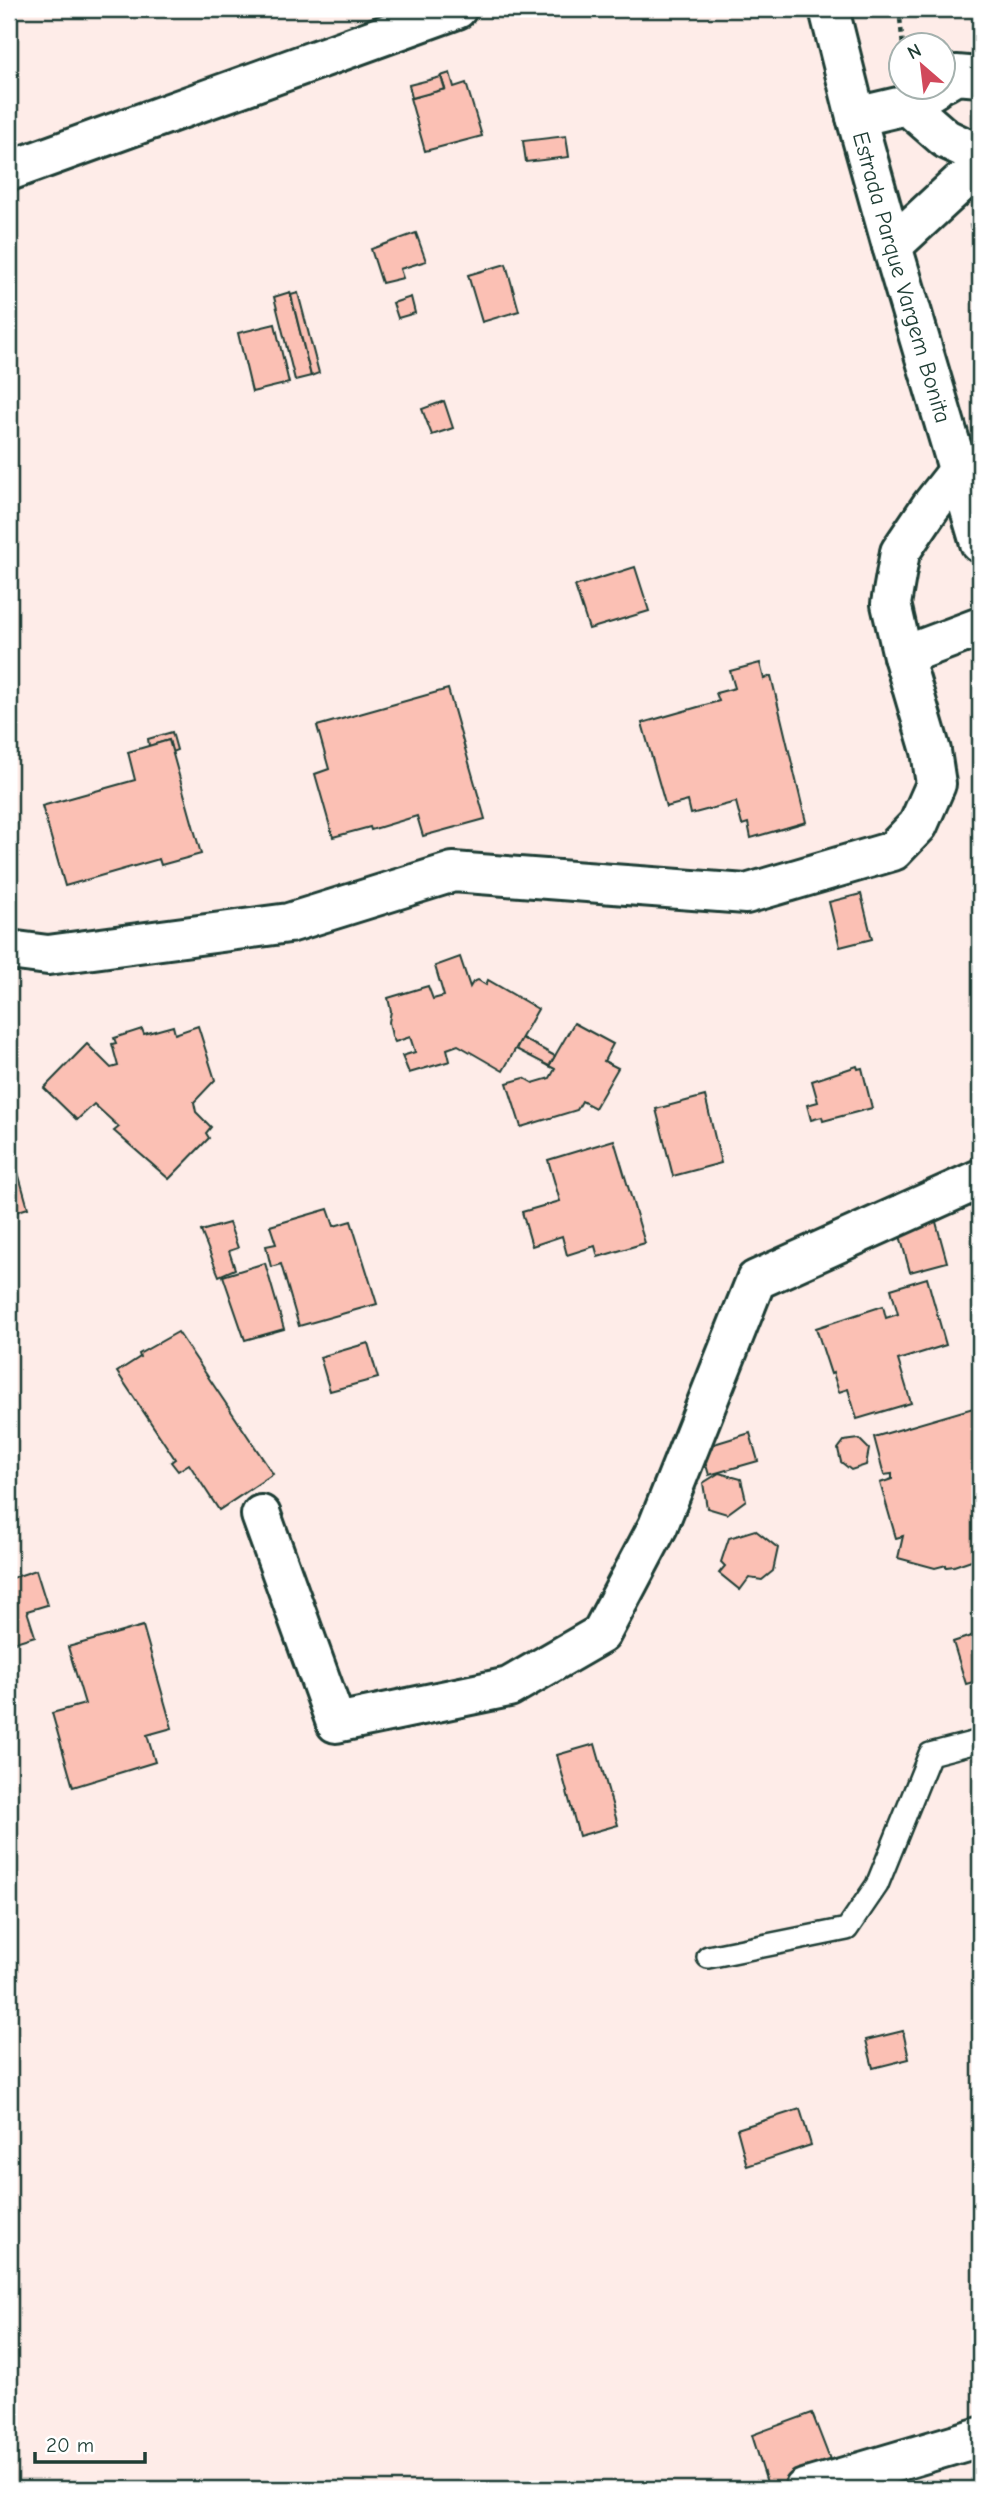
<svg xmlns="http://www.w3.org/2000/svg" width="989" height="2498" font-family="'Comic Neue',sans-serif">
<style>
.building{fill:#fbc0b4;stroke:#1f3d34;stroke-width:2}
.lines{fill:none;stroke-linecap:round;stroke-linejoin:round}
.lane-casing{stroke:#1f3d34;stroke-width:26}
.street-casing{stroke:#1f3d34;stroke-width:44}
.secondary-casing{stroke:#1f3d34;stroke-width:44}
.path{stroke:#1f3d34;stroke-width:4.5;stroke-dasharray:5 5;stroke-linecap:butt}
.lane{stroke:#fff;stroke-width:21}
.street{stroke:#fff;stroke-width:38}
.secondary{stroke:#fff;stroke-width:38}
.labels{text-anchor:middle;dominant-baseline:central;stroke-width:6;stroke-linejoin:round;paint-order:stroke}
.street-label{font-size:23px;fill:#1f3d34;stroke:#fff}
</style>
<rect width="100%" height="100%" fill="#feece8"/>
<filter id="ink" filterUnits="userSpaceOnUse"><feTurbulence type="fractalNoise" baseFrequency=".0143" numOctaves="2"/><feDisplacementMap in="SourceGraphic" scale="14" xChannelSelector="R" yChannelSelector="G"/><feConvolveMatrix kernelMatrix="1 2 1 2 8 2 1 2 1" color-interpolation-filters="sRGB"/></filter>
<g filter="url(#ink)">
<g class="building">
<path d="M450 73 454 87 466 83 482 136 425 151 410 98 445 89 441 76Z"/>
<path d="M441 77 445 89 412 98 409 85Z"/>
<path d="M566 136 569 157 526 162 523 141Z"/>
<path d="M416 233 426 261 400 269 403 278 382 283 371 249Z"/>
<path d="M506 264 519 311 482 322 468 275Z"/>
<path d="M290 292 311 376 295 380 274 297Z"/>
<path d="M298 293 319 373 311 376 291 295Z"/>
<path d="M411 297 415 313 398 318 393 303Z"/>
<path d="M275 324 289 383 252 392 238 333Z"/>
<path d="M444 401 453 428 432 435 422 409Z"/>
<path d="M635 567 649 611 589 629 575 586Z"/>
<path d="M760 663 764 679 771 676 806 822 751 838 748 823 742 825 736 802 691 814 688 801 666 807 642 723 719 701 716 693 735 688 730 671Z"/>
<path d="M448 689 485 819 423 836 417 816 371 830 370 827 333 837 315 774 329 769 317 726Z"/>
<path d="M172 732 177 750 172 752 169 740 149 746 148 739Z"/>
<path d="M169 740 201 854 161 865 159 859 65 886 42 806 135 780 128 752Z"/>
<path d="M861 894 872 939 840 947 829 902Z"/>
<path d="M460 957 470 987 473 982 478 980 486 985 488 980 538 1009 503 1071 458 1045 447 1049 450 1061 409 1073 402 1056 415 1052 410 1037 395 1042 392 1036 389 1022 391 1011 388 998 428 986 433 999 444 996 435 966Z"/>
<path d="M574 1023 613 1044 604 1061 618 1068 595 1108 582 1101 577 1110 521 1127 507 1083 524 1078 533 1083 550 1078 555 1069 549 1066Z"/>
<path d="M173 1026 175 1034 198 1026 215 1080 194 1102 196 1112 211 1127 206 1133 209 1138 169 1179 114 1131 119 1127 94 1104 77 1120 44 1088 87 1044 111 1068 118 1066 112 1044 116 1043 114 1038 142 1029 144 1034Z"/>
<path d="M522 1038 555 1056 549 1066 516 1049Z"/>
<path d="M857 1066 858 1069 862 1068 872 1108 823 1121 822 1117 811 1120 807 1105 818 1102 812 1081Z"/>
<path d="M705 1096 721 1163 673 1176 656 1109Z"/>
<path d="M9 1140 28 1208 9 1214Z"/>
<path d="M614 1140 645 1243 598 1257 595 1246 567 1255 562 1236 532 1246 522 1212 560 1201 548 1160Z"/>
<path d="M328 1209 334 1226 351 1221 377 1304 299 1326 281 1264 271 1267 266 1246 276 1244 270 1226Z"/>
<path d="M933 1211 947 1262 910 1272 896 1221Z"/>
<path d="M229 1223 238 1248 229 1251 235 1269 219 1276 201 1231Z"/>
<path d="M265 1263 284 1329 245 1340 223 1276Z"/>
<path d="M927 1278 946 1345 898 1360 911 1403 857 1419 848 1389 839 1392 833 1373 831 1374 816 1328 883 1306 886 1318 898 1314 891 1289Z"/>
<path d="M178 1332 273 1474 219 1510 189 1464 178 1471 171 1462 175 1459 117 1372 140 1357 139 1354Z"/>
<path d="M368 1343 378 1378 330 1391 320 1357Z"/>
<path d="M980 1406V1557L954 1566 946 1567V1565L935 1568 898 1558 903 1536 896 1538 880 1483 892 1479V1474L884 1475 874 1437Z"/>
<path d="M750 1433 758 1461 709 1475 701 1448Z"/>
<path d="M859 1439 869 1449 866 1465 851 1470 841 1462 838 1449 844 1441Z"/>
<path d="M719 1473 741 1479 746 1500 727 1514 707 1508 703 1483Z"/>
<path d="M755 1530 778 1548 773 1571 762 1580 749 1578 740 1590 719 1573 725 1566 721 1562 729 1538Z"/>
<path d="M36 1570 47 1605 27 1611 35 1636 9 1644V1579Z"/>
<path d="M143 1626 172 1728 147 1735 155 1762 73 1787 52 1713 85 1704 68 1647Z"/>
<path d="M980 1633V1680L966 1684 953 1642Z"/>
<path d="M595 1744 618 1825 579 1836 557 1755Z"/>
<path d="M903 2031 909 2059 873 2068 866 2040Z"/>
<path d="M800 2109 811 2145 747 2166 737 2129Z"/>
<path d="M812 2413 831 2462 856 2452 869 2489H769L752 2435Z"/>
</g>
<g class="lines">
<g class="lane-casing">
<path id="lane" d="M708 1957 847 1929 877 1885 930 1754 980 1741"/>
</g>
<g class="street-casing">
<g id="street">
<path d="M944 82 956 75 980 77"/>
<path d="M907 105 946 139 980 155"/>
<path d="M856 117 907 105 935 88"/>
<path d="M9 171 457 9"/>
<path d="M892 246 960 183 980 173"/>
<path d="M903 656 980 627"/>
<path d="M9 950 48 955 289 923 453 872 746 894 893 851 918 825 936 784 931 751 903 656 891 604 900 552 931 506 960 469"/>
<path d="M261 1515 336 1723 509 1687 601 1634 658 1526 756 1280 980 1179"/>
<path d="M804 2489 980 2437"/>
</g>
</g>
<g class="secondary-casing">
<g id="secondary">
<path id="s1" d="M829 9 856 117 892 246 980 543"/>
</g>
</g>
<g class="path">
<path d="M899 9 903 46"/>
<path d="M971 224 980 260"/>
</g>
<use href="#lane" class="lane"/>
<use href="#street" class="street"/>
<use href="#secondary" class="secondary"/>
</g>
</g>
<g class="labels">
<g class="street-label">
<text stroke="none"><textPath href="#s1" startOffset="278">Estrada Parque Vargem Bonita</textPath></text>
</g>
</g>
<rect width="989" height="2498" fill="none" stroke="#fff" stroke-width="35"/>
<rect x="18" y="18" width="954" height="2463" fill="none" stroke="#1f3d34" stroke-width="2.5" filter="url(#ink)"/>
<g transform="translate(922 66) rotate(332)"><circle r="33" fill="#ffffff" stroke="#a5b1ae" stroke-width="2"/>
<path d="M0-5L12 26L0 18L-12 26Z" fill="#d1495b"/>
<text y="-10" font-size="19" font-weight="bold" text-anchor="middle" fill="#1f3d34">N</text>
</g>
<path d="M35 2452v10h110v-10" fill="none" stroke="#1f3d34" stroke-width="3.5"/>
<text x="46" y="2452" font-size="21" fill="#1f3d34" stroke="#ffffff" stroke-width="5" paint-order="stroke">20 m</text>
</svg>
